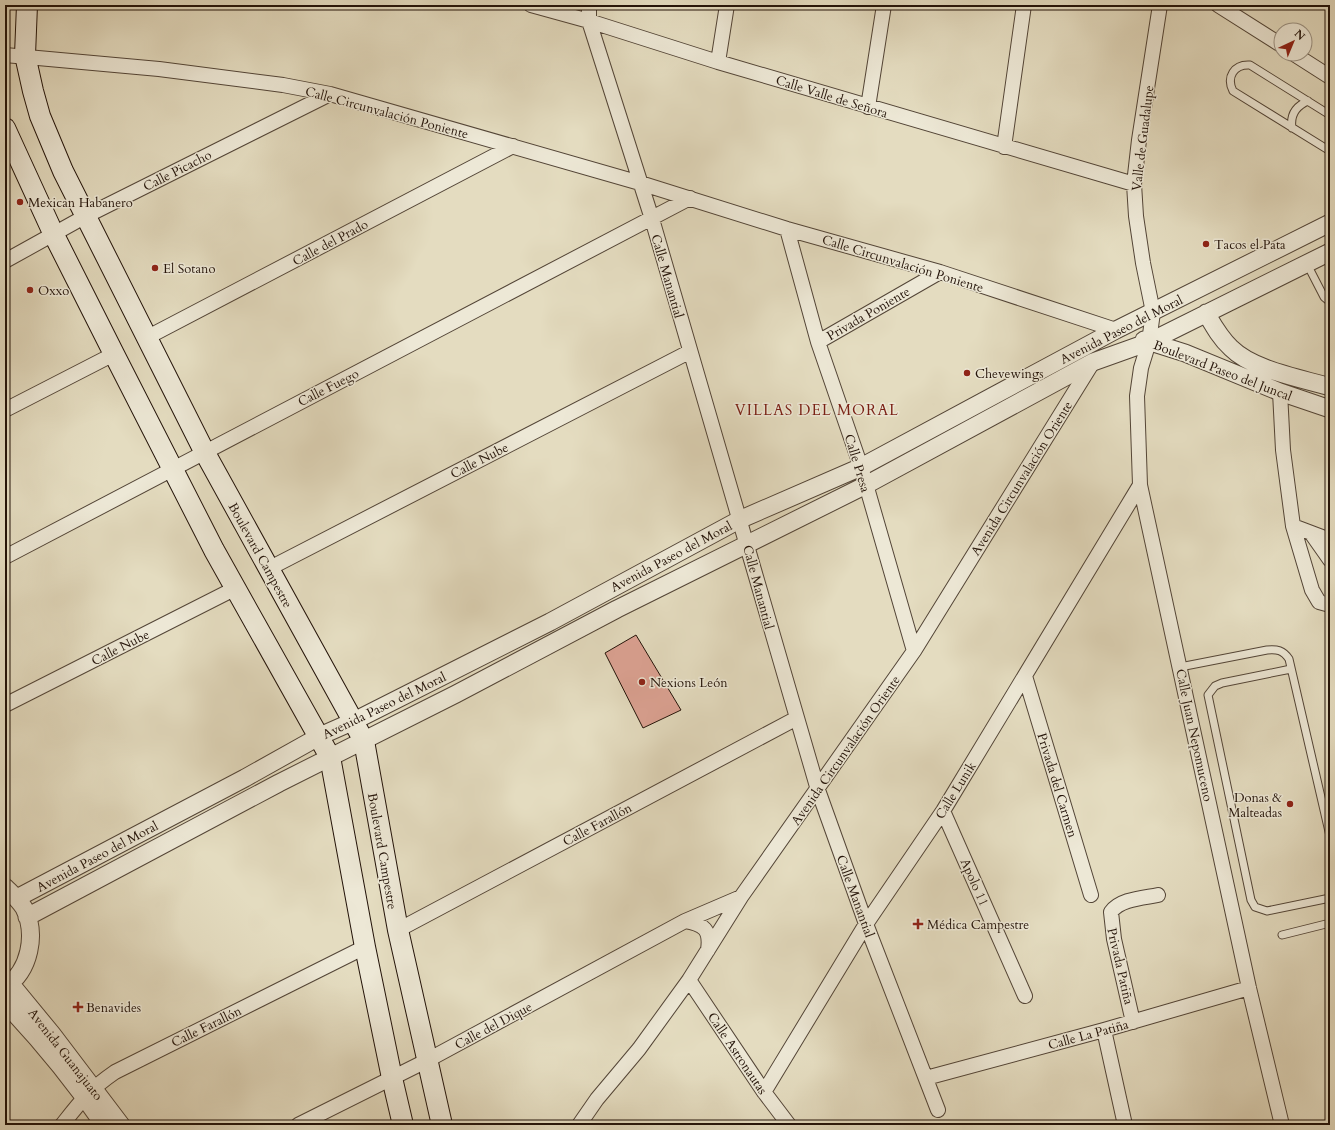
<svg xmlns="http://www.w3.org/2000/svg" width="1335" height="1130" viewBox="0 0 1335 1130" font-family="Cardo,serif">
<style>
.building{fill:#dca293;stroke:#231309}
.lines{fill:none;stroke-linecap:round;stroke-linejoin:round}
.service-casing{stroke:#534537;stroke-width:9}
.minor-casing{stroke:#534537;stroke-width:16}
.tertiary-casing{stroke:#534537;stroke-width:19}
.secondary-casing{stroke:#231309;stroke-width:22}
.service{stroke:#ede8d6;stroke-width:7}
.minor{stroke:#ede8d6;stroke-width:14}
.tertiary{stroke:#ede8d6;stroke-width:17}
.secondary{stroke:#ede8d6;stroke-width:20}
.poi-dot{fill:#8f2418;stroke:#ede8d6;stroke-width:1.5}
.labels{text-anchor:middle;stroke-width:3;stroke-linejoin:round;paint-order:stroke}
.street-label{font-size:13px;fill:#231309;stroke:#ede8d6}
.poi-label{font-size:13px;fill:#231309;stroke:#ede8d6;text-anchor:start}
.quarter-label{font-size:15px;letter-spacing:1px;fill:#7a1f14;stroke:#ede8d6}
</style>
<rect width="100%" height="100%" fill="#e4dcc0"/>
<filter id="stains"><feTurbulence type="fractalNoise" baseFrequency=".005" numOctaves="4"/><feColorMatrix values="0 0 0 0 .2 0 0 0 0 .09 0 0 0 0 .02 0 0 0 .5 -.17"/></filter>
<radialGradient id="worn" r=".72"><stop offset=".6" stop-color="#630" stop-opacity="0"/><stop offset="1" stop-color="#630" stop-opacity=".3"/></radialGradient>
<path class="building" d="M636,635L681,710L643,728L605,653Z"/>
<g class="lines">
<g class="service-casing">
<path id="service" d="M1330,115L1250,65C1234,64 1226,77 1233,91L1330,151
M1292,128C1290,115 1296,106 1308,101
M1307,264L1324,297L1330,302
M1180,667L1267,650C1277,649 1283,650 1289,659L1330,836
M1291,669L1222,683L1215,686L1208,695L1251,900L1255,907L1267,911L1330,898
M1282,935L1330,923"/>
</g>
<g class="minor-casing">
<path id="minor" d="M531,5L589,21L718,62L1134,184
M589,5V21L652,219L818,790L866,924L938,1110
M1160,5L1139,140L1134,184L1136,216L1143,263L1153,312L1149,342L1141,368L1137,396L1140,485L1249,988L1282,1125
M1218,5L1281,45
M1294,54L1330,77
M5,55L159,69L283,85L330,94L640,183L787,229L940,272L1116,330
M718,62L727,5
M868,107L884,5
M1004,147L1024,5
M787,229L818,342L861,467L914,651
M5,261L86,216L330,94
M146,338L513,146
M818,342L940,272
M1280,392L1283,450L1293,526L1312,590L1319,602L1330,605
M5,410L114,354
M1293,526L1330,540
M1311,533L1330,560
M5,557L690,198
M268,569L689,352
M1025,676L1091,895
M5,705L236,588
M943,811L1025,996
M685,921L741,897
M398,930L797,718
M689,980L764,1092L789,1125
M1133,1022L1114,939L1111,912C1120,899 1143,898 1158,895
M1104,1030L1125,1125
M926,1078L1104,1030L1249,988
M764,1092L866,924L943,811L1140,485
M62,1125C81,1101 89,1090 115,1072L365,947
M298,1125L426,1061L685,921C704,924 711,930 708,950
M579,1125L597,1099L639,1049L689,980L741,897L914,651L1093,362"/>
</g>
<g class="tertiary-casing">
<path id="tertiary" d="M1206,313C1213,325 1220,338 1231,348C1253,370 1300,378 1330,387
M1144,340L1185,353L1280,392L1330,409
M5,887C12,894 19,900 24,908C37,934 30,971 5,987
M17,898L245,778L320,736L354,721L550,622L739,520L861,467L1116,330L1330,223
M27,917L279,783L456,694L617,609L866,485L1093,362L1149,342L1330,252
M10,983L52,1034L121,1125
M5,1003C41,1041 74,1081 104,1125"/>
</g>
<g class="secondary-casing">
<path id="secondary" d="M27,5L25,55L33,91L40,116L63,171L204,451L364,741L398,930L442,1125
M5,128L54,235L114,354L214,550L330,757L365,947L392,1078L403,1125"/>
</g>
<use href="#service" class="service"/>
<use href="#minor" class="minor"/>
<use href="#tertiary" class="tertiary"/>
<use href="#secondary" class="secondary"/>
</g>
<g class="poi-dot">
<circle cx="20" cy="202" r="4"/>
<circle cx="1206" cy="244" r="4"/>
<circle cx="155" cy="268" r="4"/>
<circle cx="30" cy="290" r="4"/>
<circle cx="967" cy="373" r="4"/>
<circle cx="642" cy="682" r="4"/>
<circle cx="1290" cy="804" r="4"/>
<path d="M916 918h4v4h4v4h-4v4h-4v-4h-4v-4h4z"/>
<path d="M76 1001h4v4h4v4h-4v4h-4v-4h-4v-4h4z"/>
</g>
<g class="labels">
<g class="street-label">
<text transform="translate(832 96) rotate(17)" y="5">Calle Valle de Señora</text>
<text transform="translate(387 112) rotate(15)" y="5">Calle Circunvalación Poniente</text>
<text transform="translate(1142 138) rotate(-83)" y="5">Valle de Guadalupe</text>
<text transform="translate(177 170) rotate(-27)" y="5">Calle Picacho</text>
<text transform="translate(330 242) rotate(-28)" y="5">Calle del Prado</text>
<text transform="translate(903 263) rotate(17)" y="5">Calle Circunvalación Poniente</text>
<text transform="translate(668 276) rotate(74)" y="5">Calle Manantial</text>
<text transform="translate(868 313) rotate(-30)" y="5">Privada Poniente</text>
<text transform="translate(1121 329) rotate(-27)" y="5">Avenida Paseo del Moral</text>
<text transform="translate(1223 370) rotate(21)" y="5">Boulevard Paseo del Juncal</text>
<text transform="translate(328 387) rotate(-27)" y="5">Calle Fuego</text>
<text transform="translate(479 460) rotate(-27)" y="5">Calle Nube</text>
<text transform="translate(858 463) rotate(73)" y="5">Calle Presa</text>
<text transform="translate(1021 478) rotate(-58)" y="5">Avenida Circunvalación Oriente</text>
<text transform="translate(261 555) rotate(61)" y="5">Boulevard Campestre</text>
<text transform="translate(671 556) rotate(-28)" y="5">Avenida Paseo del Moral</text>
<text transform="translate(759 587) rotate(75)" y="5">Calle Manantial</text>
<text transform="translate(120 647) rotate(-27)" y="5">Calle Nube</text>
<text transform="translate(384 705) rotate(-26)" y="5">Avenida Paseo del Moral</text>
<text transform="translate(1195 735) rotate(78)" y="5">Calle Juan Nepomuceno</text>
<text transform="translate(845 750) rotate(-55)" y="5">Avenida Circunvalación Oriente</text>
<text transform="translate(1058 785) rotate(73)" y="5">Privada del Carmen</text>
<text transform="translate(955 790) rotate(-58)" y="5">Calle Lunik</text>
<text transform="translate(597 824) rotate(-28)" y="5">Calle Farallón</text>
<text transform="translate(383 851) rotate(80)" y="5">Boulevard Campestre</text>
<text transform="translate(97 856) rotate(-28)" y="5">Avenida Paseo del Moral</text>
<text transform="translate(975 882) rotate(66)" y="5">Apolo 11</text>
<text transform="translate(856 896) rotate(70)" y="5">Calle Manantial</text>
<text transform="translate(1121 966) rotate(77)" y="5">Privada Patiña</text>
<text transform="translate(493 1025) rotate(-28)" y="5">Calle del Dique</text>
<text transform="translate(206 1026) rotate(-26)" y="5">Calle Farallón</text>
<text transform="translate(1088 1034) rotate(-15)" y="5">Calle La Patiña</text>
<text transform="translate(738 1053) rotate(56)" y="5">Calle Astronautas</text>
<text transform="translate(66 1054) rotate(52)" y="5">Avenida Guanajuato</text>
</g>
<g class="poi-label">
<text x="28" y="207">Mexican Habanero</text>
<text x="1214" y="249">Tacos el Pata</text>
<text x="163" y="273">El Sotano</text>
<text x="38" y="295">Oxxo</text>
<text x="975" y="378">Chevewings</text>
<text x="650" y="687">Nexions León</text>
<text x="1282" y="802" text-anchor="end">Donas &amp;<tspan x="1282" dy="15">Malteadas</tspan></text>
<text x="927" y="929">Médica Campestre</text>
<text x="86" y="1012">Benavides</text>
</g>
<g class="quarter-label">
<text x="817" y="415">VILLAS DEL MORAL</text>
</g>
</g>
<rect width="1335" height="1130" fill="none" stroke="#e4dcc0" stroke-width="20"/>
<rect x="6" y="6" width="1323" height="1118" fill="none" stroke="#231309" stroke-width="2"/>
<rect x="10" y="10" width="1315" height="1110" fill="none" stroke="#231309"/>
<g transform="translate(1293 42) rotate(44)"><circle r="19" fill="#ede8d6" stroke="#9c9384"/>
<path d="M0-3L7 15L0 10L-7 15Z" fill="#8f2418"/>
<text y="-6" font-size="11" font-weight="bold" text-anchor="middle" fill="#231309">N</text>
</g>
<rect width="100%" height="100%" filter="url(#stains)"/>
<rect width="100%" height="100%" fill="url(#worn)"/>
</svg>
